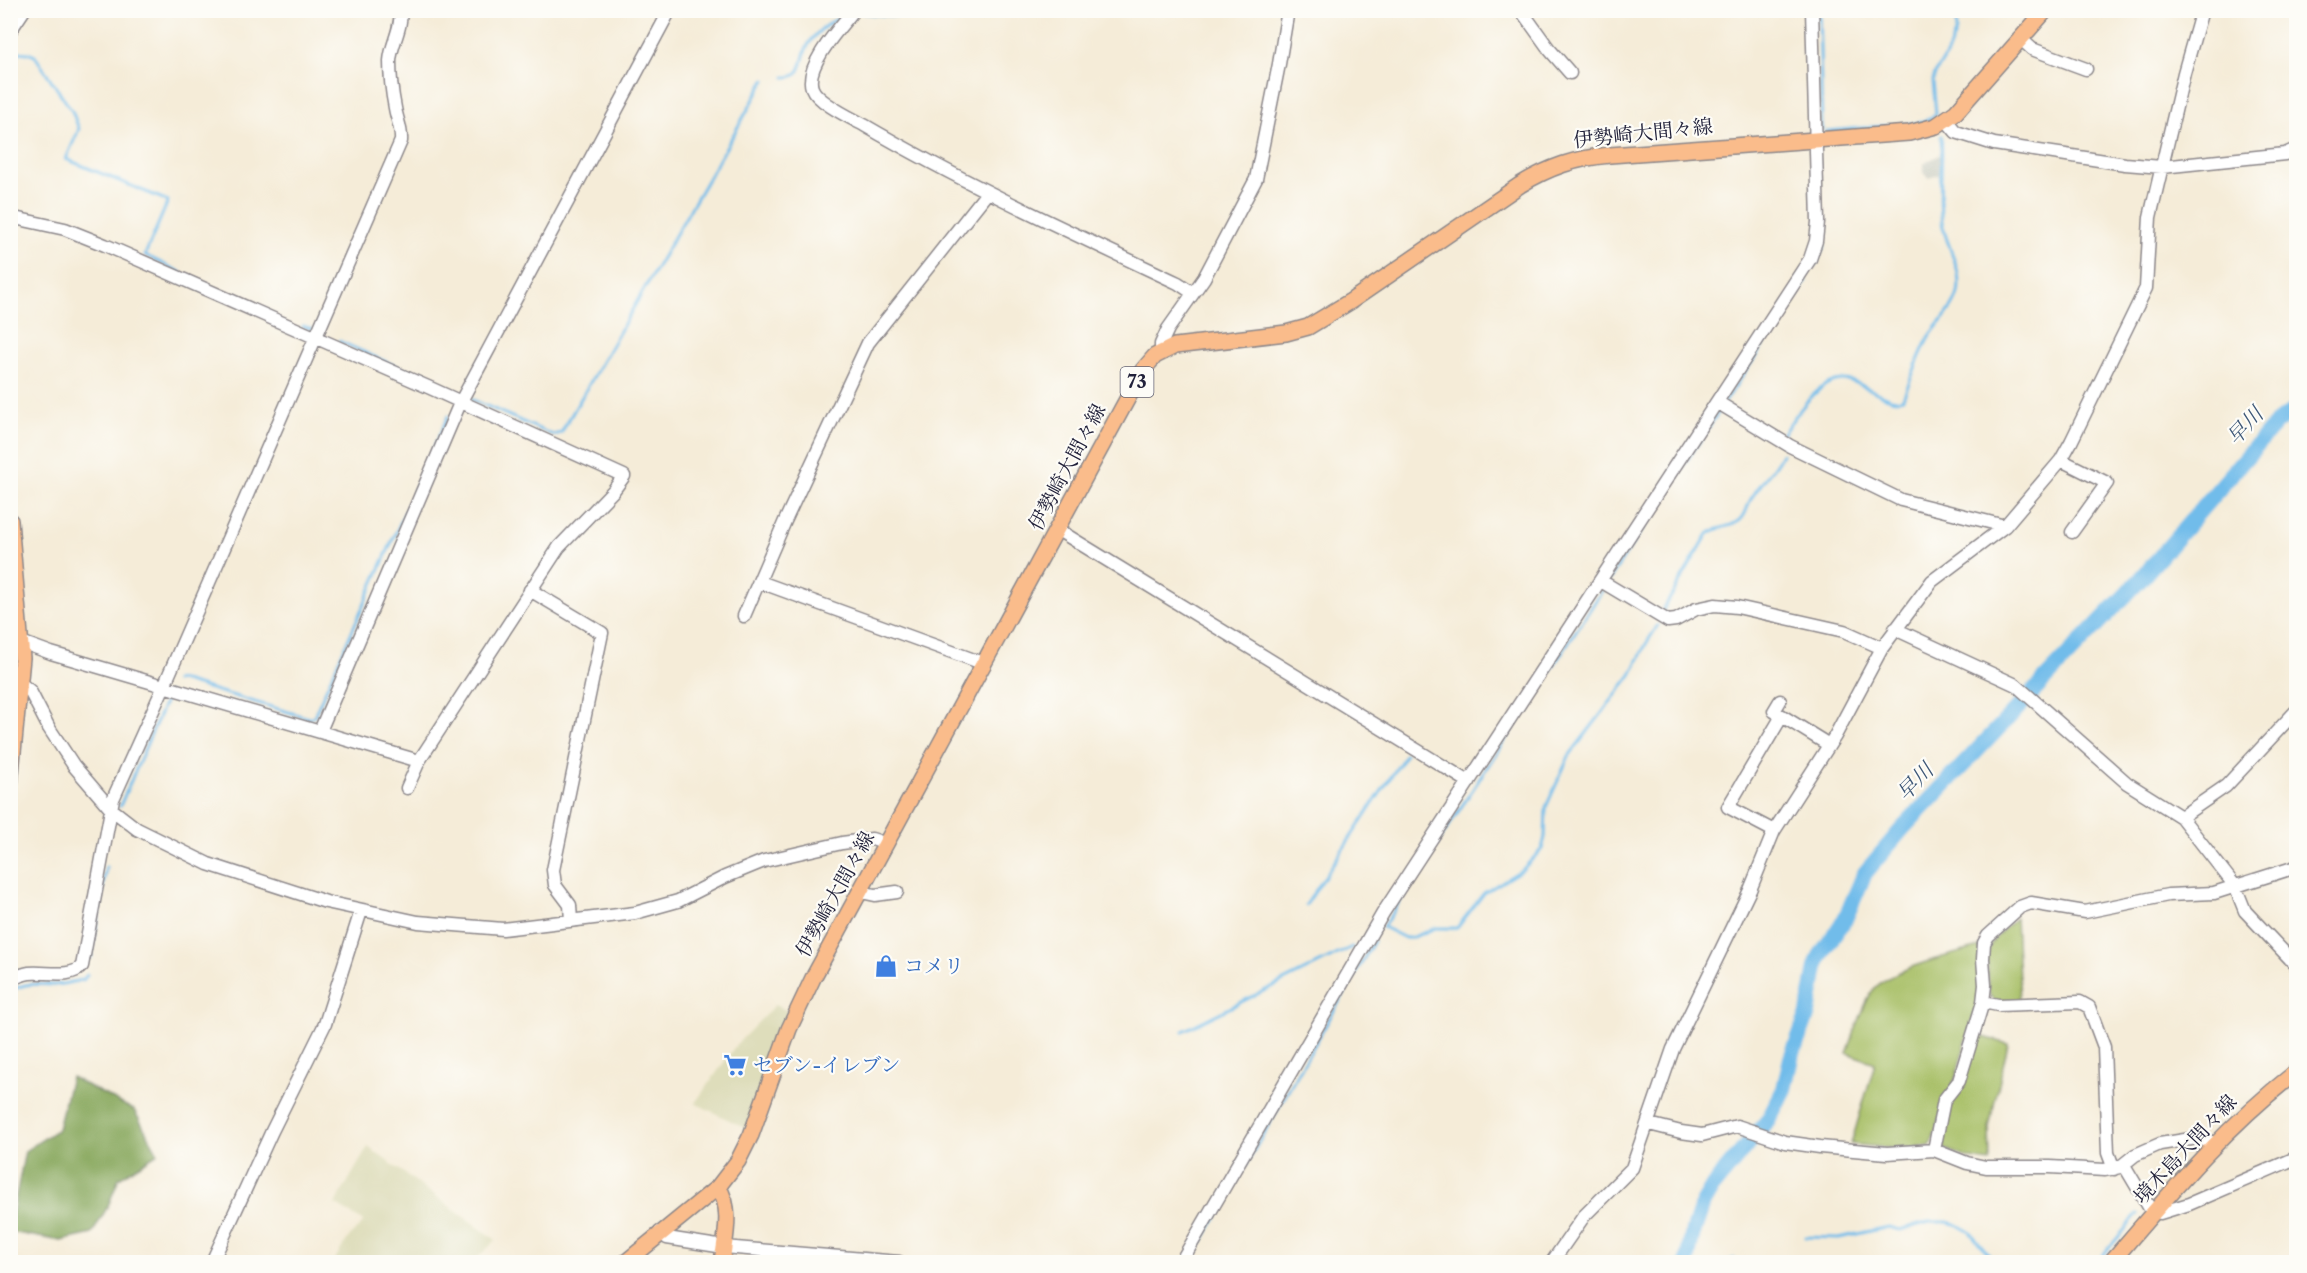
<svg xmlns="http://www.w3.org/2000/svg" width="2307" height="1273" viewBox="0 0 2307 1273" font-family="'Libre Caslon Text','Noto Serif JP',serif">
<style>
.built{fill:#deddbb}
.industrial{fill:#c3c6b9}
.green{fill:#a6be63;stroke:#64704f;stroke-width:1.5}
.forest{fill:#84a559;stroke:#53644a;stroke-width:1.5}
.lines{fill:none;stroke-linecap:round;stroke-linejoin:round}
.stream{stroke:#71bcea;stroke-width:3}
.river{stroke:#71bcea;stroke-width:16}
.minor-casing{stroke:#8c878a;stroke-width:15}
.major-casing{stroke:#8c878a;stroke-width:18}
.minor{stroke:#fff;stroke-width:12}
.major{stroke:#fabc8b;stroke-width:15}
.labels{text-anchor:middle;stroke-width:4.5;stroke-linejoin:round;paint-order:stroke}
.shield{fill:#fdfcf7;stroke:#646373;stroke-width:1.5}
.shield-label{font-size:18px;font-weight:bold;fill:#22223b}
.street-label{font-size:20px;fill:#22223b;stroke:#fdfcf7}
.shop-label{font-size:20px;fill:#366cbe;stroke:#fdfcf7;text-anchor:start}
.water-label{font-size:21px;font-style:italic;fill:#3e5878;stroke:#fdfcf7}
</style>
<rect width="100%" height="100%" fill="#fdfcf7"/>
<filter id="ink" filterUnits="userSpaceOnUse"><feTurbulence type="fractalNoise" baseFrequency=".0167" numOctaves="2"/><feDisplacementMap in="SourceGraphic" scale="12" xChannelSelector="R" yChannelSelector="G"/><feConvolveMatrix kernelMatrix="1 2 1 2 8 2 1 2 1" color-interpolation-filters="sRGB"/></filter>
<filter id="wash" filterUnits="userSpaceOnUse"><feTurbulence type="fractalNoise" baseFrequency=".008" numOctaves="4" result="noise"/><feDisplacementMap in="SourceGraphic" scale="24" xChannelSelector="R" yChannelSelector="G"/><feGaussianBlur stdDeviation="1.35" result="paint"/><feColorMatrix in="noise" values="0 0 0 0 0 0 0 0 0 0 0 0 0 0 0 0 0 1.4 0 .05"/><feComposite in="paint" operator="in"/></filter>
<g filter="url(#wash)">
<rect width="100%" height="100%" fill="#f5ecd8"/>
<path class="built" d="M775,1005L790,1012L747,1129L695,1103L737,1044Z
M368,1147L496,1240L473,1262H333L349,1237L364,1222L335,1204Z"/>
<path class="industrial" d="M1941,154L1939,175L1929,178L1924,173V163Z"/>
<path class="green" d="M2016,918L2020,1001C2008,1001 1993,1006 1989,993C1987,948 1981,949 2016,918Z
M1980,947L1982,987L1956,1076L1930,1146L1890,1148L1851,1144L1875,1063L1847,1053C1853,1038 1865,999 1874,989C1894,967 1951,955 1980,947Z
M1977,1035L2008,1044L1989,1127L1990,1162L1970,1159L1940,1147L1947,1103Z"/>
<path class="forest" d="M71,1077L134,1110L158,1153L119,1178L108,1206L92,1234L61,1241L11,1232V1221L25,1151L58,1129Z"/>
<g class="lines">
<path class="stream" d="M1819,10L1822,129
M863,13L895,16L908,10
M10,51L28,53L35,56L72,111L79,129L66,159L168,201L145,255L180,272
M785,77C788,77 792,77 795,75C802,71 803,56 806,49C812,36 827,22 841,18
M1827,131L1918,123L1931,118L1936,114L1933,81L1935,74L1947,54L1956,31L1955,10
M1814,266L1824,247L1823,227
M303,326L312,329
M339,341L452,391
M471,399L553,435L561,433L765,80
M1725,402L1806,281
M1783,433C1796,416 1817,381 1841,380C1854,379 1870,390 1881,395C1889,398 1895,402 1903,398C1911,379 1918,358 1928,339C1937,324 1954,310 1958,293C1963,268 1946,246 1942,222C1937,194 1944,165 1941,136
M1609,580L1718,413
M1602,591L1383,927L1405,938H1411L1435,928H1457L1484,893L1523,869L1542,849L1545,837L1546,807L1569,756L1631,675L1646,644L1658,625
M1663,610L1708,534C1716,527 1729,528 1739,521C1748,514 1746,506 1752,497C1762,482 1773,470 1782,454
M175,681L180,680L309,718L314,716L448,416
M120,806L169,693
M1306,905L1406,754
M91,957L106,867
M10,991C26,982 37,984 54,985C63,985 74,981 83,980L87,975
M1183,1031L1352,947
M1806,1237L1839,1238L1889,1227L1900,1230L1929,1222H1947L1956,1224L1970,1232L1995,1262
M1190,1262L1374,941
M1727,1262L1734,1259
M2097,1262L2138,1214"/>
<path class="river" d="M1687,1262L1692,1236L1703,1203L1713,1186L1769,1119L1784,1089L1791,1058L1808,1013L1816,967L1820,956L1845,919L1865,873L1903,828L2140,580L2275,424L2296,408"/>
</g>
</g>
<g filter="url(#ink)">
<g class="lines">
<g class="minor-casing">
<path id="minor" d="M854,10C841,26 804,66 812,88C817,102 851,118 864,125C965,184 1072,233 1178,283L1193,293
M1521,10L1549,49L1570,73
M10,31L24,10
M2021,39L2032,49L2086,69
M1946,120L1956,132L1994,144L2125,164L2162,167L2285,154L2296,149
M10,217L65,229L105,245L428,387L624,476L613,491L559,547L419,761L407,788
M1161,352V344L1168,329L1204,278L1256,179L1279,64L1288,10
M1717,402L1790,446L1901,500L2005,526
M2061,460L2107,483L2072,532
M1058,530L1469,782
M1601,581L1668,621L1676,620L1696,609L1715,605L1737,607L1844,631L1882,648
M760,582L985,664
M530,590L602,633L553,870L555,885L570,905L571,921
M744,616L785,521L868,343L987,193
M1895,629L2016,685L2127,783L2181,817L2235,886L2245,911L2296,965
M21,642L51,653L419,761
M20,683L30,691L49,728L74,766L110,808L137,829L208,864L326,902L418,922L503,929L635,913L678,901L725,877L764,861L842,843L872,839L887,844
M1780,701L1774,711L1829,745
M320,731L460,403L670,10
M2181,817L2226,786L2296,711
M1774,831L1728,807L1782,716
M861,892L875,895L897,892
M10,980C16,977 22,974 29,973C45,971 70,979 82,966L113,799L164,686L401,141C402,129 397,120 395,108C392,93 390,77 390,61C391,44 403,27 400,10
M1983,1002L1998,1005L2080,1002L2089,1007L2104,1047L2108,1153L2114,1169
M1649,1124L1681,1132L1702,1135L1737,1126L1785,1142L1820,1147L1887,1153L1934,1150L1967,1163L1986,1167H2050L2105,1170L2120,1167L2135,1155L2160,1144L2197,1138L2215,1143
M1934,1150L1944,1100L1959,1081L1983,1002L1985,985L1983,959L1984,943L1988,936L2020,907L2031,903L2085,912L2168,895L2214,893L2296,867
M2124,1165L2149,1207L2160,1213L2189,1204L2296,1158
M660,1232L667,1238L724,1247L899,1262
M212,1262L272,1131L325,1024L361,911
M1181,1262L1383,913L1810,259L1816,241L1818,222L1812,10
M1552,1262L1584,1216L1632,1168L1673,1049L1750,890L1774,831L1835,736L1882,648L1932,581L2005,526L2061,460L2071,442L2146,288L2150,217L2184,73L2202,10"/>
</g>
<g class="major-casing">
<path id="major" d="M10,521L22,658L10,784
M718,1187C733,1208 725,1238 722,1262
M626,1262L718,1187L738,1161L751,1135L789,1029L813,978L1143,370L1155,356L1175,346L1286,333L1308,327L1351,301L1520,185C1549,167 1576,158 1610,155L1909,133L1936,126L1956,112L2046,10
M2111,1262C2171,1192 2223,1129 2296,1072"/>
</g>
<use href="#minor" class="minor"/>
<use href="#major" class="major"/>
</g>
</g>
<defs>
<g id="shop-bare" transform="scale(1.8)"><path d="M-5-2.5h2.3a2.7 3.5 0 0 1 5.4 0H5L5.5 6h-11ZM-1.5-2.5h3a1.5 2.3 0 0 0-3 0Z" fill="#3f7fe0" stroke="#fdfcf7" stroke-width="2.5" paint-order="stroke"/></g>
<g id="supermarket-bare" transform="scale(1.8)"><path d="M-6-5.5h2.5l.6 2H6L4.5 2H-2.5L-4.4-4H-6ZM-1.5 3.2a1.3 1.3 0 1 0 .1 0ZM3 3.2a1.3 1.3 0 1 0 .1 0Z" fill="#3f7fe0" stroke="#fdfcf7" stroke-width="2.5" paint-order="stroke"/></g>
</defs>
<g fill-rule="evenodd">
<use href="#shop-bare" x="886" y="966"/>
<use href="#supermarket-bare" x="735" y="1065"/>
</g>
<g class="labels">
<rect class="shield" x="1120.5" y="367" width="33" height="30" rx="4.5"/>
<g class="shield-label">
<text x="1137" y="388">73</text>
</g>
<g class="street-label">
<text transform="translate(1643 133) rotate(-6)" y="7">伊勢崎大間々線</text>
<text transform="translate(1067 467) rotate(-62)" y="7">伊勢崎大間々線</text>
<text transform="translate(835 894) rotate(-61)" y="7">伊勢崎大間々線</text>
<text transform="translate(2185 1149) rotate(-47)" y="7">境木島大間々線</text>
</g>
<g class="shop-label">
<text x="904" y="973">コメリ</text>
<text x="753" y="1072">セブン-イレブン</text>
</g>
<g class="water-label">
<text transform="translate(2245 426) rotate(-47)" y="7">早川</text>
<text transform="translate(1915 782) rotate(-46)" y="7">早川</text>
</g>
</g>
<rect width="2307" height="1273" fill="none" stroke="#fdfcf7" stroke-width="36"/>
</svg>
